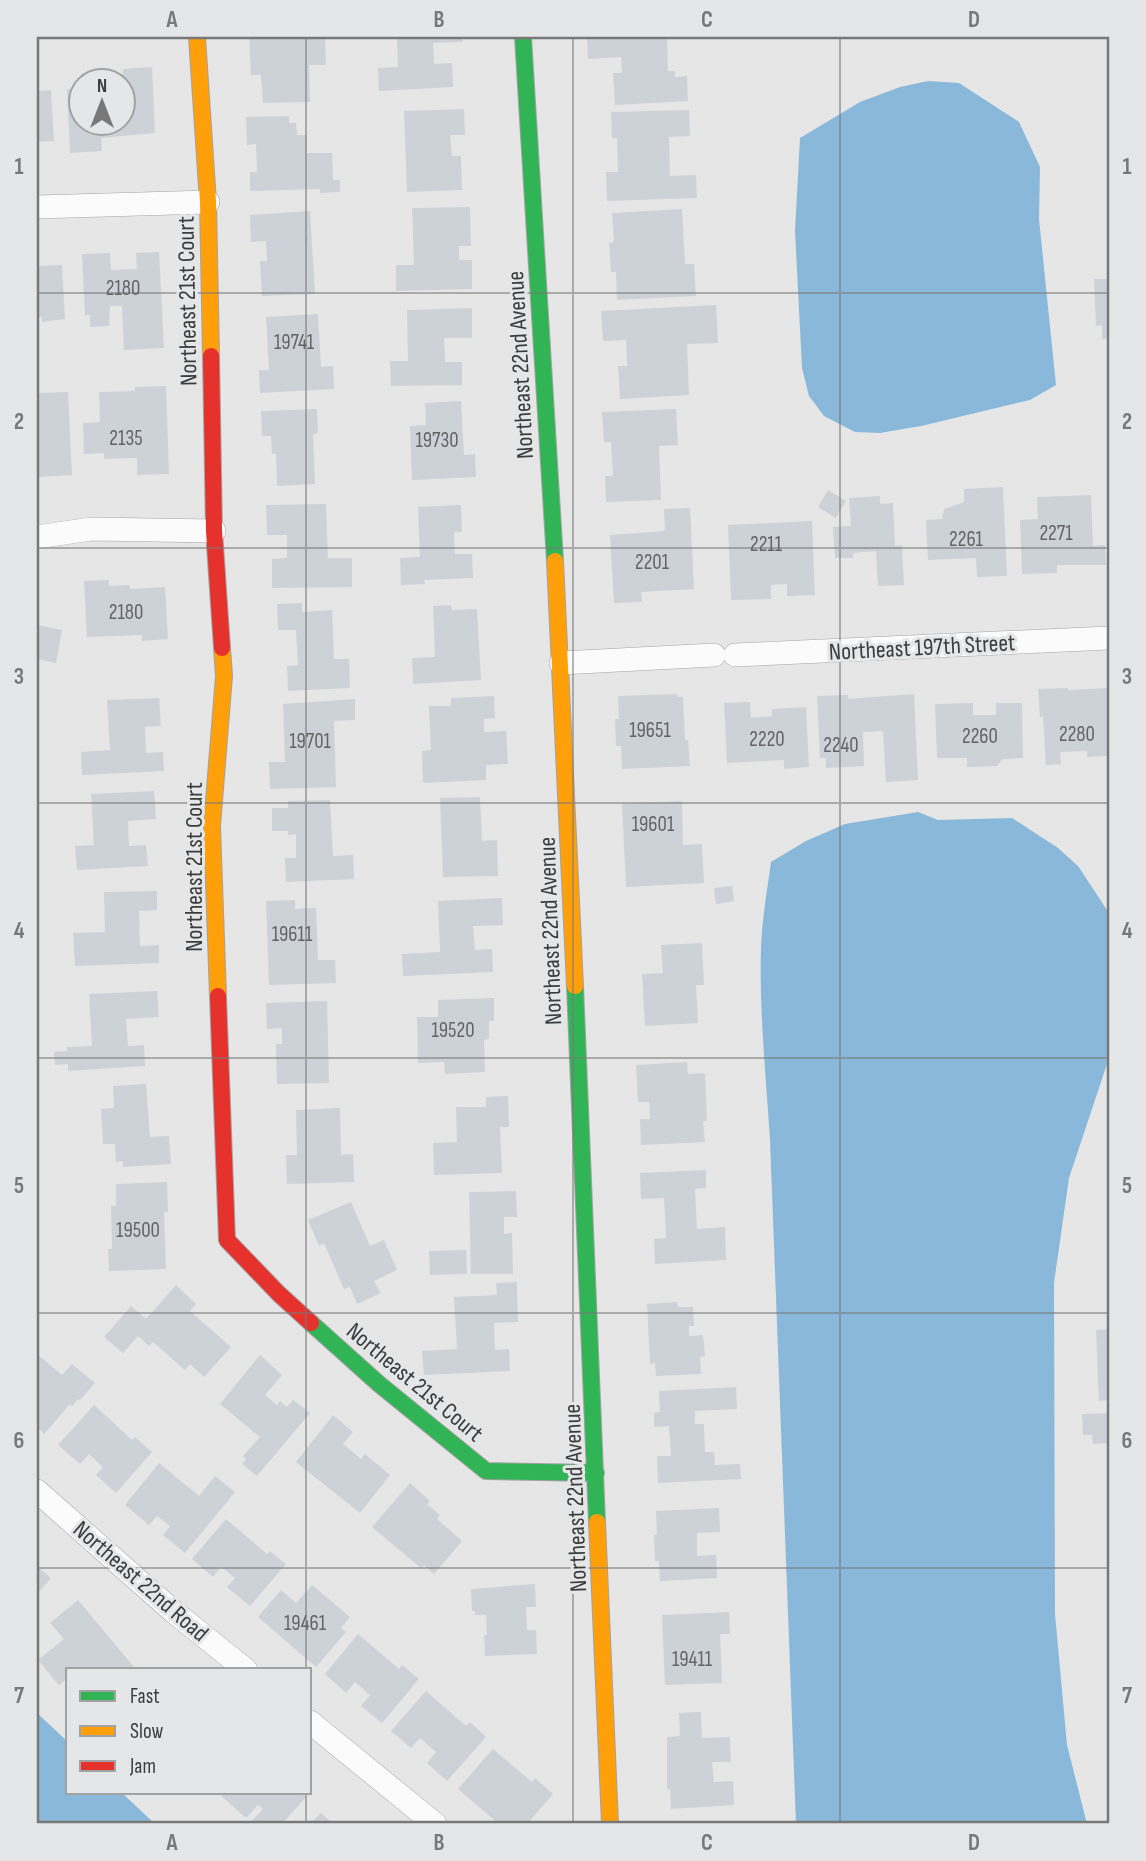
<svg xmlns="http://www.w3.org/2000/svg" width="1146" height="1861" viewBox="0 0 1146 1861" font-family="'Sofia Sans Condensed',sans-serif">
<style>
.water{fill:#89b8da}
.building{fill:#cdd2d9}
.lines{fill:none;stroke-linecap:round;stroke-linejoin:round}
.street-casing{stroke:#a3a3a3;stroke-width:24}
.fast-casing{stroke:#a3a3a3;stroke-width:18}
.slow-casing{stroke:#a3a3a3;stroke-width:18}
.jam-casing{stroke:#a3a3a3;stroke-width:18}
.street{stroke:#fbfbfb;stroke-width:23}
.fast{stroke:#30b455;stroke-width:16}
.slow{stroke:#ff9f0a;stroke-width:16}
.jam{stroke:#e5322d;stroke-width:16}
.grid{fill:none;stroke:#787878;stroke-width:2;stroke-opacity:0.55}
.labels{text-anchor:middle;stroke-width:6;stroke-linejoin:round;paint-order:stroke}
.number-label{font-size:21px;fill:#626466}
.street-label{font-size:24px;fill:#3c3c3c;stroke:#e5e6e7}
.neatline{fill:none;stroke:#787878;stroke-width:2.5}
.grid-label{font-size:23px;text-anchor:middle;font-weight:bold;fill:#787878}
</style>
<rect width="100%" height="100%" fill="#e6e6e6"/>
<path class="water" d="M928,81L959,83L1019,122L1040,167L1039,219L1056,385L1030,400L921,426L880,433L855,432L824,416L809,396L802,368L795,231L800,138L860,102L900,87Z
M918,812L938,820L1012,818L1058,848L1078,866L1109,913V1058L1069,1178L1054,1283L1055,1614L1067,1745L1087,1824H796L770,1140C766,1076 759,1011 761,948C762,919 767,891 771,862L806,841L845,824Z
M37,1713L68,1742V1793H122L155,1824H37Z"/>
<path class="building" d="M249,37H325L326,65H309L310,102L263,103L261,75H251Z
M397,37H462L463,42L433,43L434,64L452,63L453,87L379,91L378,68L398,67Z
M587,37H667L668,71H675V77L687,76L688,101L615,105L613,73H622L621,57L588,59Z
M152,67L155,133L101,138L102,151L70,153L67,89L80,88V122H122L123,69Z
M51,90L54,141L37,142V91Z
M464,109L465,135H450L452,156H461L462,190L407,192L404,111Z
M689,110L690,136L669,137L670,176L696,175L697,198L607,201L606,172H618L617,138H612L611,112Z
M289,116V123H296L297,135H307V153H332L333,180H340V192L320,193V189L250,191V172H257L256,144L247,145L246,117Z
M470,207L471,246H459V260H472V289L396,291V265H414L412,208Z
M682,209L685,264H694L696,296L617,300L616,272H611L609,243L614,242L612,213Z
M310,211L315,294L262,296L260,261H267L266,241L251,242L250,215Z
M159,252L164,348L124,350L122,306H110L109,326L90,327V315H85L82,254L110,253L111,270L137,269L136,253Z
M62,265L65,319L42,322V317H37V266Z
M1094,279H1109V339H1102V325L1096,326Z
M716,305L718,343L687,344L689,395L620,399L618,366H627L626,340L603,341L601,311Z
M472,308V338H444L445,362H462V385L391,386L390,361H408L407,310Z
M318,314L321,367L333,366L334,389L260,393L259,370H269L266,317Z
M166,386L169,474L137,475V458L104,459V453L84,454L83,423L100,422L99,392L135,391V387Z
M68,392L72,475L37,477V393Z
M461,401L464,455L475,454L476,477L412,480L410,426L426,425L425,403Z
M317,409L318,433L313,434L315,484L277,486L276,454H272L271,436H262L261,411Z
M676,409L678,445L659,446L661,500L606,502L605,476H613L611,442H604L602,412Z
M1003,487L1007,576L977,577L976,558L928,560L926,520L942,519L944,509L964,502V489Z
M828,490L846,501L836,518L818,507Z
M1091,495L1093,546L1105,545L1106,565H1057V573L1022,574L1020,520L1038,519L1037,497Z
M880,496V504L893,503L895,546L902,545L904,585L878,586L876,551L853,553V558H835L833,527L851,526L849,498Z
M326,504L328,558H352V587L272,588V559L287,558V535H267L266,505Z
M461,505L462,532H454L455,554H472L473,578L424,580L425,584L401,585L400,558L420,557L418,507Z
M690,508L694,589L641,592L642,602L614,603L610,535L665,531L664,509Z
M812,521L815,595L787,596V584L771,585V599L731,600L728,525Z
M109,580V586L130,585V589L165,587L168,639L142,641V635L87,637L84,581Z
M302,603V612L332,610L334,659H349L350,688L288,691L287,666L298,665L296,630H278L277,604Z
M451,605L452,610L477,609L481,680L413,684L412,658L435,657L433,606Z
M37,625L62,630L56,663L37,659Z
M1068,688V690L1109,688V756L1087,757V751L1060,752L1061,764L1046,765L1043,717H1040L1038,689Z
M677,694V697H683L685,740H688L690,766L622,769L621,746H616L615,719H619L618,696Z
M914,694L918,780L886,782L883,731L863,732L864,766L826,768V758H820L817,696L848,695V699Z
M494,696L495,718L484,719V732L506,731L508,764L486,765V780L423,783L422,751L431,750L429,706H451V698Z
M159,698L161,726L145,727L146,753L163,752L164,771L82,775L81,752L110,750L107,700Z
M355,699V720L334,721L336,787L270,789L269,762H285L283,704Z
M750,702L751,718L772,716V709L806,707L809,767L784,769V760L727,763L724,703Z
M973,703V715H996V703H1022L1023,758L1003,759L997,766L967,767V758H937L935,704Z
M154,791L156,819L128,821L129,846L146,845L148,866L77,870L75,846L94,845L91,794Z
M480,797L482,841L497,840L498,876L443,877L440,798Z
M330,800L333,856L353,855L354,879L286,882L285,858H296V834L288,835V831H272V808H288V801Z
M682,801L683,845L702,844L704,883L626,887L622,804Z
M732,886L734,901L716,904L714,888Z
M157,891V910L139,911L140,946L159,945V963L75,966L73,933L105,932L104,892Z
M502,898L503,925L473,926L475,950L492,949L493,972L403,976L402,954L440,952L438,901Z
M295,900V909L316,908L318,960H335L336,983L269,985L266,901Z
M702,943L704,985H696L698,1023L645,1026L642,974L663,973L661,945Z
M157,991L159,1017L126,1019L128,1046L144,1045L145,1066L68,1071V1064L55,1065L54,1052L67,1051V1047L92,1046L89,994Z
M494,998V1021H489V1039L484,1040L485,1072L445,1074L444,1062L418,1063L417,1017H438V1000Z
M327,1001L329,1083L277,1084L276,1044H282V1028L267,1029L266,1003Z
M687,1062L688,1074L705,1073L707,1121H703L705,1142L641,1145L640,1119H650L649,1102H638L636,1065Z
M146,1084L150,1137L169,1136L171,1164L123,1167V1161L116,1162L115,1144H103L101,1109L114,1108L113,1086Z
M508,1096L509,1127H500L502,1173L434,1175L433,1143L457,1142L456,1107H486V1097Z
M340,1108L341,1155L353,1154L354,1182L287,1184L286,1155H297L296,1110Z
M706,1170V1188L695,1189L697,1229L725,1227L726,1260L655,1264L654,1239L666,1238L664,1198L641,1199L640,1173Z
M167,1182L168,1212H164L166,1269L109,1271L108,1249H112L111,1206H116V1184Z
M516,1191L517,1217H504V1234L512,1233L513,1274H471L469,1192Z
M351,1202L370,1246L384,1240L397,1270L374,1281L381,1293L357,1304L350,1287L344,1289L324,1243L319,1246L308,1220Z
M466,1250L467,1274L430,1275L429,1251Z
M517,1282L518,1322L494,1323L495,1350L509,1349L510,1371L424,1375L422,1351L457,1349L454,1297L497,1295L496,1283Z
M176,1285L196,1304L190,1311L231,1347L204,1377L190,1364L185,1370L153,1342L149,1346L138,1336L123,1353L104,1337L131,1306L146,1319Z
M677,1302L678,1307H693L694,1326H689V1336L703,1335L705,1356L700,1357L701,1374L656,1376L655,1363L650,1364L647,1304Z
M1109,1329V1400L1099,1401L1096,1330Z
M37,1354L62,1375L72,1364L95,1383L80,1400L78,1399L72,1406L70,1404L44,1434L37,1427Z
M260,1355L282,1375L265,1395L277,1405L280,1401L287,1407L293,1400L310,1413L257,1476L242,1464L246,1459L243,1456L260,1437L220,1404Z
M736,1387L737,1409L695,1411V1424H704L705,1452H714L715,1465L740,1464L741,1479L658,1483L657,1456H671L669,1426L654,1427V1413L660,1412L659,1391Z
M94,1405L132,1440L135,1437L152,1452L116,1493L96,1475L103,1467L89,1454L80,1464L58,1445Z
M1109,1413V1443L1093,1444L1092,1435H1083L1082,1414Z
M333,1415L353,1432L343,1444L361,1459L365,1454L390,1475L360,1513L296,1462Z
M159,1463L199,1496L215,1476L235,1492L185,1553L163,1535L170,1526L157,1516L149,1525L125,1505Z
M410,1483L430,1501L427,1504L440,1515L437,1519L462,1541L434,1574L424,1565L421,1568L372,1527Z
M719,1508L720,1532L697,1533V1556L716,1555L717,1578L660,1581L659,1561H655L654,1535H657L656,1511Z
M226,1519L267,1554L270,1551L286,1564L250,1606L227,1587L235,1578L221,1567L213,1577L192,1559Z
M37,1566L51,1578L37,1594Z
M535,1584L536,1607H526L527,1630H536L537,1654L485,1656L484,1635H487L486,1615H475V1611H472L471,1589Z
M312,1585L350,1617L341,1628L346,1632L316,1667L258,1617L281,1590L296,1603Z
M78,1600L134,1667L129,1670H68V1678L59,1685L38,1660L64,1639L50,1623Z
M729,1612L730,1634H720L722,1683L665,1685L662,1615Z
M358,1634L399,1669L402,1665L419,1679L382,1723L361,1706L370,1695L355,1682L346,1693L325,1674Z
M426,1691L466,1726L470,1722L486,1737L447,1781L427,1763L436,1752L420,1738L411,1748L391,1731Z
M701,1712L702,1738L730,1737L731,1762H712L714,1782L733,1781L734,1805L671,1809L670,1789H667V1737L680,1736L679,1713Z
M493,1749L532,1782L535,1778L553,1794L527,1824H499L458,1789Z
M218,1793H301L306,1797L282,1824H249L263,1809L258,1805L246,1818Z
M321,1813L333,1824H310Z"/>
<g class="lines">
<g class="street-casing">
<path id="street" d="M37,207L208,202
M37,537L91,529L214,531
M735,655L1109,638
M561,663L714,655
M37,1491L174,1612L246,1670
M310,1722L435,1824"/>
</g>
<g class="fast-casing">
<path id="fast" d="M523,37L555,561
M575,986L597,1522
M311,1323L379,1384L486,1471L596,1473"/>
</g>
<g class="slow-casing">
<path id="slow" d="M197,37L208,202L211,356
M555,561L575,986
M218,996L212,826L224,676L222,648
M597,1522L610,1824"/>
</g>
<g class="jam-casing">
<path id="jam" d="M211,356L214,531L222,648
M218,996L227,1240L279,1294L311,1323"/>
</g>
<use href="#street" class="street"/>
<use href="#fast" class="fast"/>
<use href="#slow" class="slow"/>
<use href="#jam" class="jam"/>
</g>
<path class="grid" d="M306,37V1670M573,37V1824M840,37V1824M37,293H1109M37,548H1109M37,803H1109M37,1058H1109M37,1313H1109M37,1568H1109M306,1793V1824"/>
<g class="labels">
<g class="number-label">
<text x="123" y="295">2180</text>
<text x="294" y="349">19741</text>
<text x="126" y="445">2135</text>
<text x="437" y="447">19730</text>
<text x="1056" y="540">2271</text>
<text x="966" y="546">2261</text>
<text x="766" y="551">2211</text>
<text x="652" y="569">2201</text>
<text x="126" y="619">2180</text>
<text x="650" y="737">19651</text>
<text x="1077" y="741">2280</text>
<text x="980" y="743">2260</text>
<text x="767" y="746">2220</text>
<text x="310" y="748">19701</text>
<text x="841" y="752">2240</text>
<text x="653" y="831">19601</text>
<text x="292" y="941">19611</text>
<text x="453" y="1037">19520</text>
<text x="138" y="1237">19500</text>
<text x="305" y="1630">19461</text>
<text x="692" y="1666">19411</text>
</g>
<g class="street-label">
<text transform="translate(187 301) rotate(-91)" y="8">Northeast 21st Court</text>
<text transform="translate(520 365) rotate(-93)" y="8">Northeast 22nd Avenue</text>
<text transform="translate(922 647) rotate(-3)" y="8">Northeast 197th Street</text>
<text transform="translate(194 867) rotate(-90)" y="8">Northeast 21st Court</text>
<text transform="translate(550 931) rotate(-92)" y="8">Northeast 22nd Avenue</text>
<text transform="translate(415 1382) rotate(40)" y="8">Northeast 21st Court</text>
<text transform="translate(575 1498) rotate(-92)" y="8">Northeast 22nd Avenue</text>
<text transform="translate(141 1581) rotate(41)" y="8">Northeast 22nd Road</text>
</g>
</g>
<rect width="1146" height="1861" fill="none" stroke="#e5e6e7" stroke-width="77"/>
<rect x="66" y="1668" width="245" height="126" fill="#e5e6e7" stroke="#a1a2a3" stroke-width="2"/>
<rect x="80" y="1691" width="35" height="10" fill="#30b455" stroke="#a1a2a3" stroke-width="2"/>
<text x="130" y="1703" font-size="21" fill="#3c3c3c">Fast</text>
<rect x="80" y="1726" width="35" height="10" fill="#ff9f0a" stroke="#a1a2a3" stroke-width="2"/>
<text x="130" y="1738" font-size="21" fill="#3c3c3c">Slow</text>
<rect x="80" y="1761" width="35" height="10" fill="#e5322d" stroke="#a1a2a3" stroke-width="2"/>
<text x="130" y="1773" font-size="21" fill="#3c3c3c">Jam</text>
<g transform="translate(102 102)"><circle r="33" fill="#e5e6e7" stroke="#a1a2a3" stroke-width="2"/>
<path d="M0-5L12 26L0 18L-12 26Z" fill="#787878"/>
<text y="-10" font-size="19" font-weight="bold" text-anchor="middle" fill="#3c3c3c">N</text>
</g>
<rect x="38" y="38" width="1070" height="1784" class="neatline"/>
<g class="grid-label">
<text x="172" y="27">A</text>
<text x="439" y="27">B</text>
<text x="707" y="27">C</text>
<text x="974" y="27">D</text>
<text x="19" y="174">1</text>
<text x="1127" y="174">1</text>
<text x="19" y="429">2</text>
<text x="1127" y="429">2</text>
<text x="19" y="684">3</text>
<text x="1127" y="684">3</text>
<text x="19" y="938">4</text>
<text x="1127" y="938">4</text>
<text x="19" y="1193">5</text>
<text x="1127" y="1193">5</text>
<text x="19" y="1448">6</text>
<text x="1127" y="1448">6</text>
<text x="19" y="1703">7</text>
<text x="1127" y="1703">7</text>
<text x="172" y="1850">A</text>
<text x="439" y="1850">B</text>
<text x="707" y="1850">C</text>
<text x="974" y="1850">D</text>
</g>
</svg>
